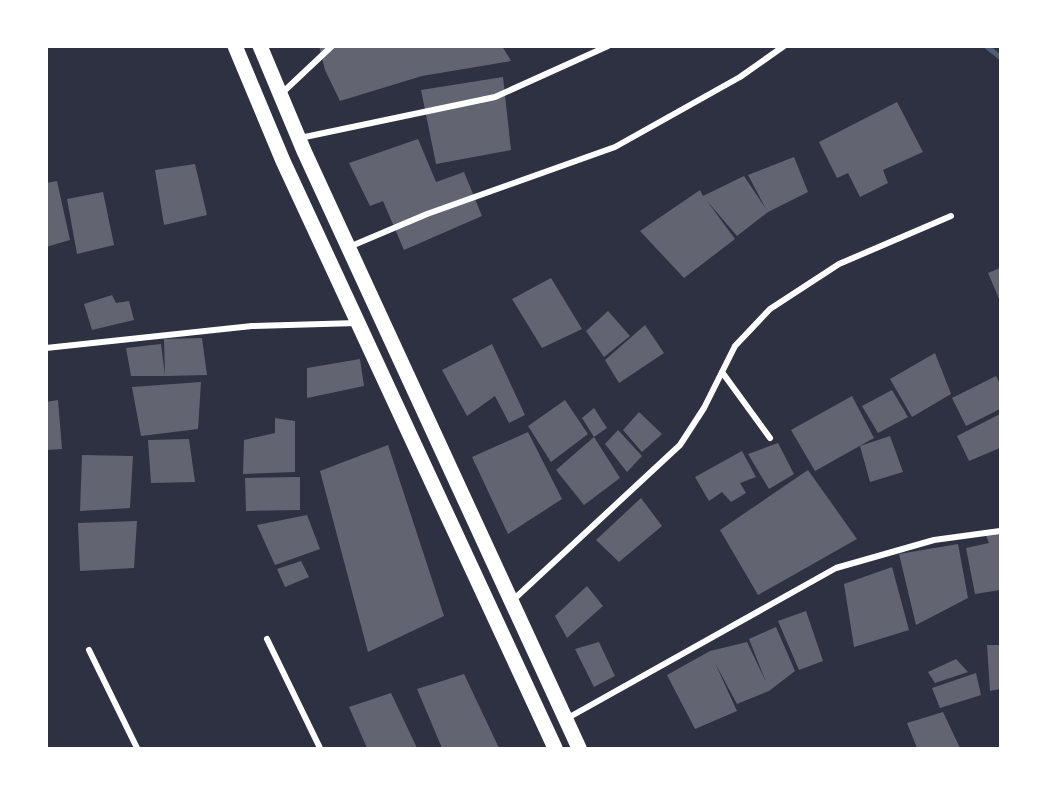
<svg xmlns="http://www.w3.org/2000/svg" width="1047" height="795" viewBox="0 0 1047 795" font-family="'Alegreya Sans',sans-serif">
<style>
.lines{fill:none;stroke-linecap:round;stroke-linejoin:round}
.stream{stroke:#4f5d75;stroke-width:5}
.building{fill:#626471}
.minor{stroke:#fff;stroke-width:6}
.primary{stroke:#fff;stroke-width:15}
</style>
<rect width="100%" height="100%" fill="#2d3142"/>
<g class="lines">
<path class="stream" d="M986,46L1000,57"/>
</g>
<path class="building" d="M319,46H502L511,61L422,76L340,101L325,70Z
M503,77L511,150L436,164L421,90Z
M897,102L923,152L883,170L888,183L860,197L848,173L837,178L819,142Z
M418,139L436,182L464,172L482,216L404,250L383,201L370,206L349,163Z
M794,157L808,192L768,212L737,236L707,201L735,239L684,278L640,231L700,190L703,196L744,176L766,209L748,175Z
M195,164L207,215L164,225L155,170Z
M57,181L70,240L46,247V183Z
M103,192L114,245L77,254L67,199Z
M1000,268V301L988,273Z
M551,278L582,329L542,348L512,299Z
M112,295L116,303L129,301L134,320L92,330L84,304Z
M608,311L630,336L604,357L586,331Z
M645,325L664,353L619,383L605,360Z
M202,338L207,375L165,376L164,339Z
M161,344L165,376H131L126,348Z
M492,344L525,415L509,423L495,396L467,416L442,370Z
M935,353L951,394L912,417L890,379Z
M360,359L364,386L307,398V368Z
M996,376L1000,384V409L966,426L952,398Z
M201,382L198,429L141,436L132,387Z
M892,390L908,417L878,433L862,406Z
M852,396L874,438L815,471L791,430Z
M58,400L62,449L46,450V402Z
M565,400L588,434L551,462L528,426Z
M594,408L607,428L594,437L582,418Z
M639,412L662,434L642,452L623,430Z
M1000,414V448L969,461L957,436Z
M275,418L295,421V472L243,474L244,440L275,433Z
M618,430L642,456L627,472L605,444Z
M528,432L562,499L508,534L472,457Z
M890,436L903,472L870,482L860,446Z
M594,437L620,478L584,505L556,470Z
M189,439L195,482L151,483L148,440Z
M778,443L794,474L769,489L748,454Z
M388,445L444,616L368,652L320,471Z
M742,451L756,477L740,483L746,493L731,502L722,492L709,501L695,477Z
M82,455L133,456L130,508L80,511Z
M808,470L857,539L758,595L720,530Z
M300,477V510L246,511L245,478Z
M641,498L662,526L619,562L596,540Z
M307,515L320,549L275,565L257,525Z
M137,521L134,568L80,571L78,523Z
M985,533L999,534L1000,536V590L975,594L966,548L989,543Z
M958,544L968,598L916,625L899,554Z
M301,561L309,577L285,587L277,569Z
M892,567L909,630L854,647L844,584Z
M587,586L603,606L567,638L555,616Z
M806,611L823,661L799,670L778,621Z
M776,627L795,671L769,691L737,704L715,663L737,711L695,729L667,675L710,651L747,642L766,682L749,639Z
M599,642L615,676L594,687L575,649Z
M987,645H1000V689L990,691Z
M956,659L968,672L935,683L928,672Z
M976,673L981,695L940,708L932,688Z
M464,674L499,748H442L417,689Z
M391,693L417,748H367L349,707Z
M943,712L960,748H917L907,723Z"/>
<g class="lines">
<path class="minor" d="M281,94L332,46
M300,138L495,97L608,46
M349,247L427,214L615,147L740,77L784,46
M46,348L252,326L357,323
M722,372L770,438
M512,601L680,445L704,408L735,346L770,309L839,264L951,216
M267,639L320,748
M89,650L137,748
M566,719L836,568L934,540L1000,531"/>
<path class="primary" d="M235,46L283,161L555,748
M260,46L304,151L579,748"/>
</g>
<rect width="1047" height="795" fill="none" stroke="#ffffff" stroke-width="96"/>
</svg>
